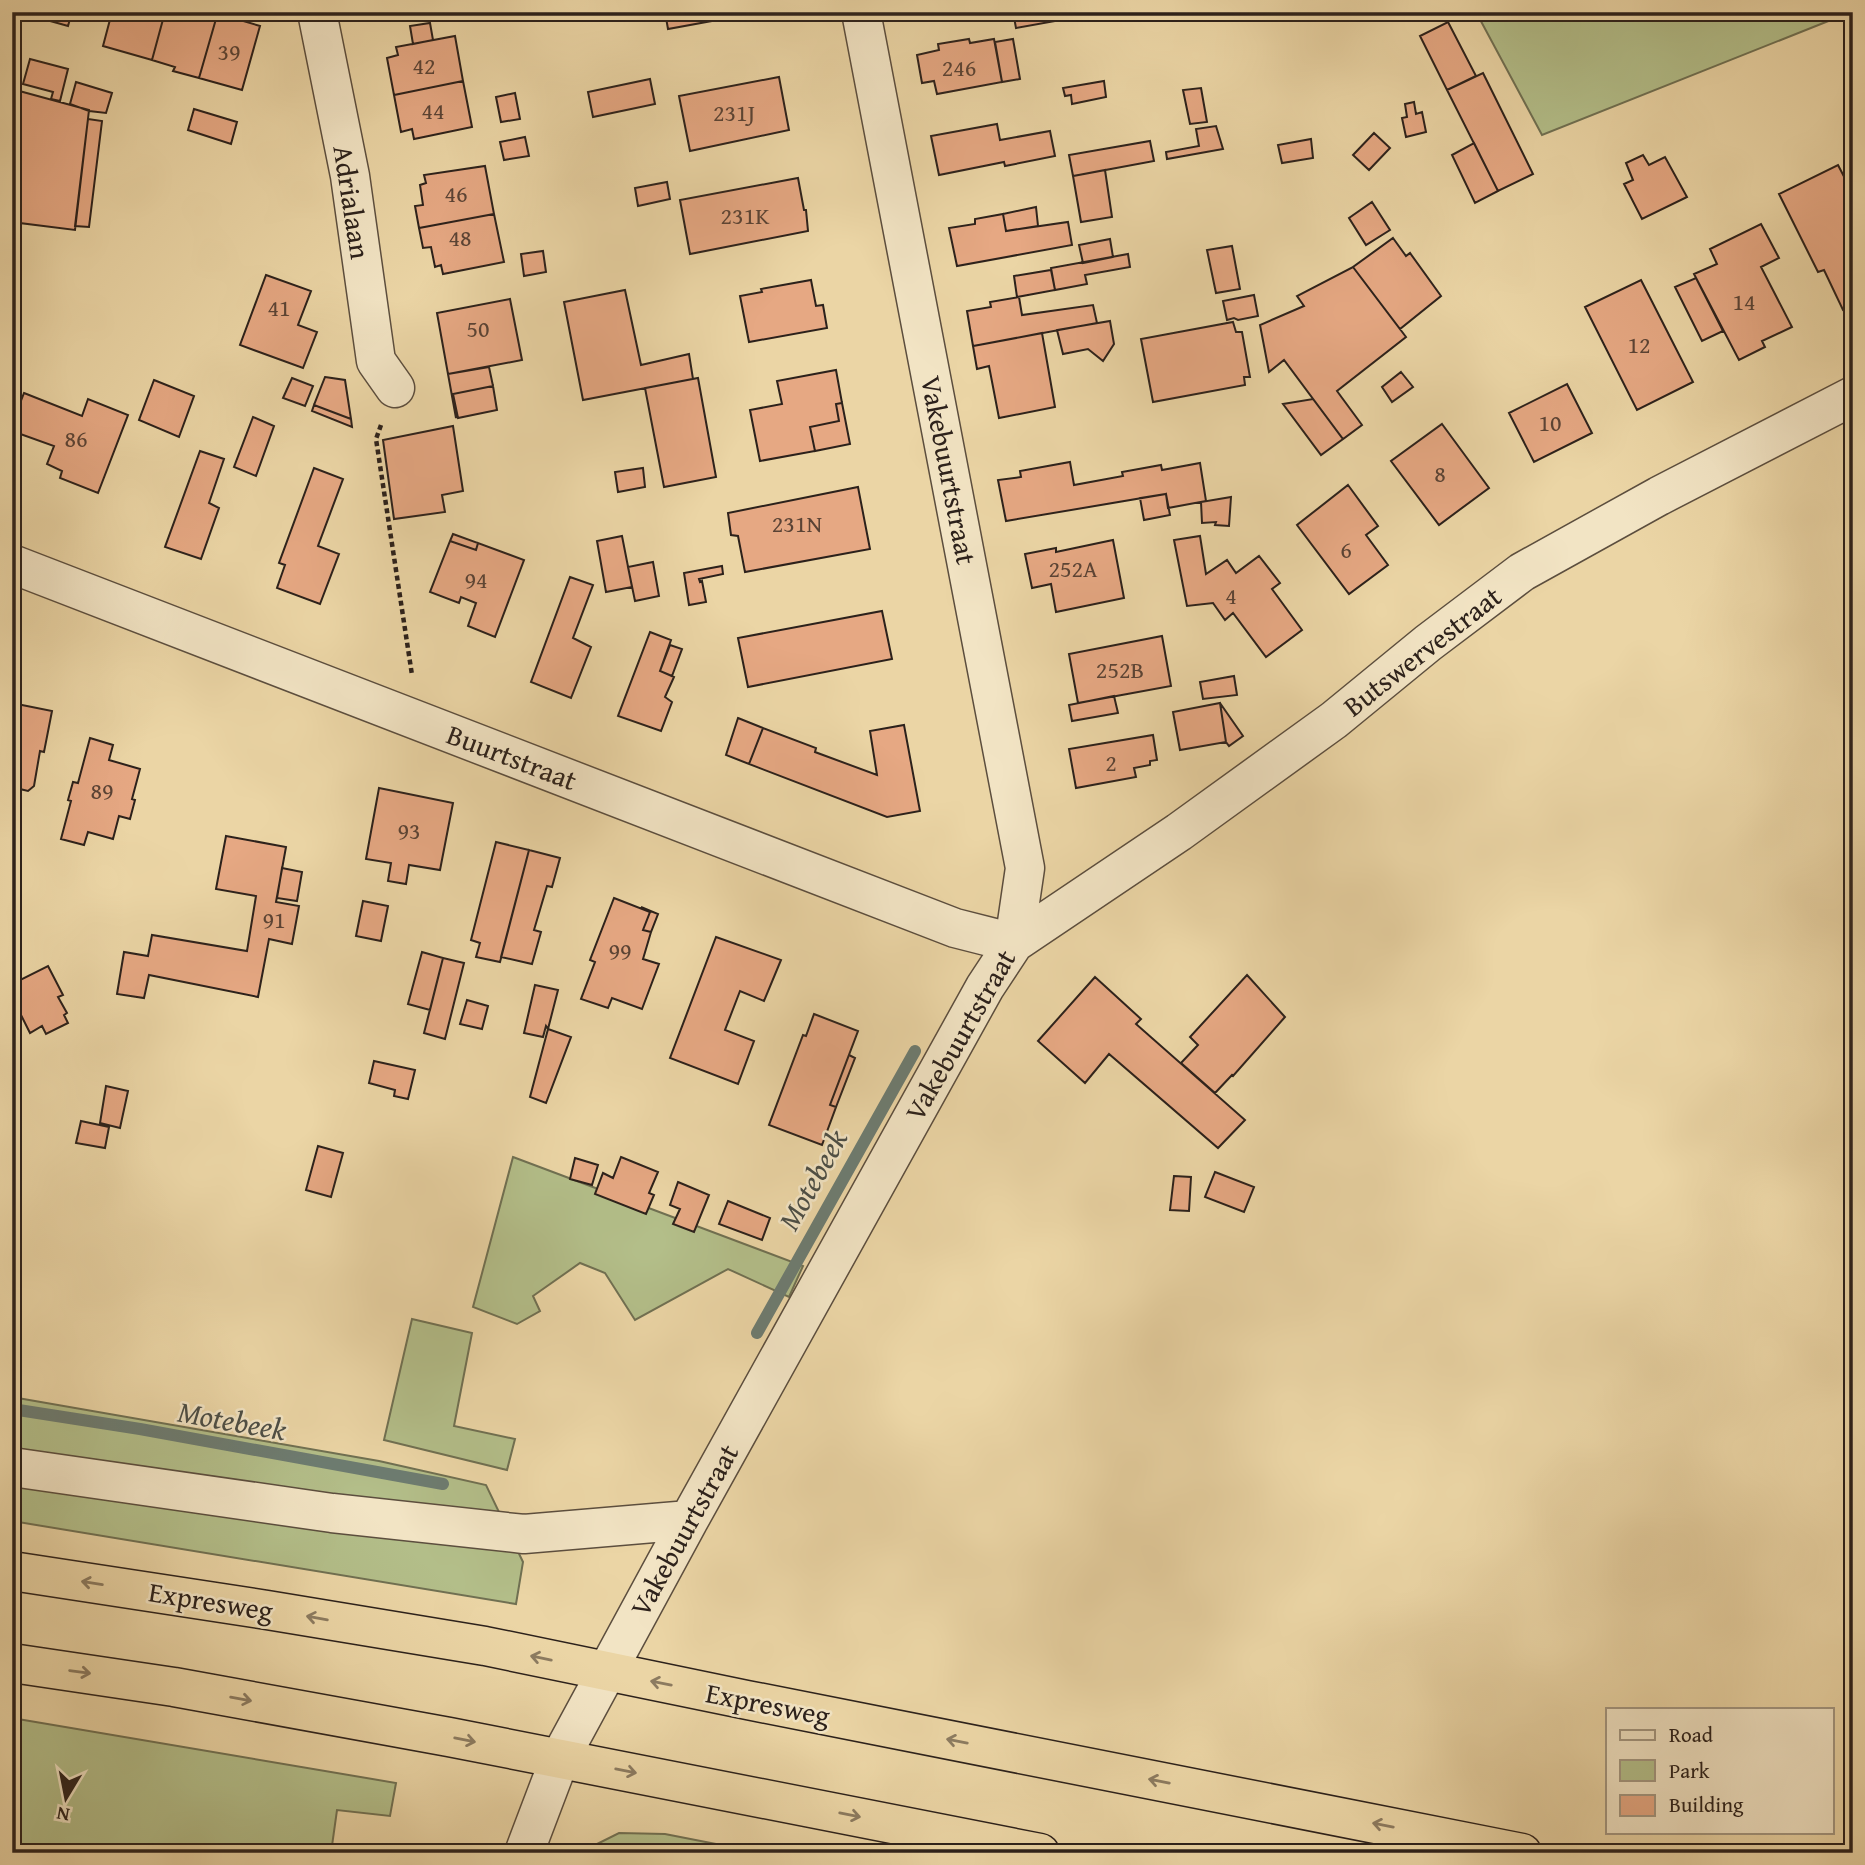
<svg xmlns="http://www.w3.org/2000/svg" width="1865" height="1865" viewBox="0 0 1865 1865" font-family="'Gentium Book Plus',serif">
<style>
.green{fill:#b3be89;stroke:#707052;stroke-width:2}
.lines{fill:none;stroke-linecap:round;stroke-linejoin:round}
.stream{stroke:#6d7c71;stroke-width:12}
.building{fill:#e6a883;stroke:#2c211b;stroke-width:2}
.minor-casing{stroke:#5c4e3e;stroke-width:41}
.highway-casing{stroke:#2c211b;stroke-width:41}
.path{stroke:#2c211b;stroke-width:4.5;stroke-dasharray:5 3.5;stroke-linecap:butt}
.minor{stroke:#f2e4c4;stroke-width:38}
.highway{stroke:#ebd5a5;stroke-width:38}
.oneway{stroke:#8c7b60}
.labels{text-anchor:middle;stroke-width:5;stroke-linejoin:round;paint-order:stroke}
.number-label{font-size:24px;fill:#5a4335}
.street-label{font-size:28px;fill:#2c211b;stroke:#f2e4c4}
.water-label{font-size:30px;font-style:italic;fill:#4c4e46;stroke:#f2e4c4}
</style>
<rect width="100%" height="100%" fill="#ebd5a5"/>
<filter id="stains"><feTurbulence type="fractalNoise" baseFrequency=".00286" numOctaves="4"/><feColorMatrix values="0 0 0 0 .2 0 0 0 0 .09 0 0 0 0 .02 0 0 0 .5 -.17"/></filter>
<radialGradient id="worn" r=".72"><stop offset=".6" stop-color="#630" stop-opacity="0"/><stop offset="1" stop-color="#630" stop-opacity=".3"/></radialGradient>
<path class="green" d="M1476,12H1851L1542,135Z
M513,1157L803,1266L789,1297L728,1269L635,1320L605,1273L580,1263L533,1296L540,1311L517,1324L473,1307Z
M412,1319L472,1333L454,1426L515,1439L507,1470L384,1440Z
M12,1397L379,1461L486,1485L523,1562L516,1604L12,1521Z
M12,1718L396,1783L390,1816L337,1810L331,1853H12Z
M619,1833L665,1834L762,1853H579Z"/>
<g class="lines">
<path class="stream" d="M757,1333L915,1051
M12,1409L140,1429L443,1484"/>
</g>
<path class="building" d="M18,12H72L68,26Z
M112,12H165L152,60L103,46Z
M165,12H218L199,78L173,71L175,67L152,60Z
M218,12H242L240,20L260,26L242,90L199,78Z
M665,12H761L668,29Z
M1013,12H1071L1072,18L1016,28Z
M1448,22L1476,76L1447,90L1420,36Z
M430,23L433,40L413,44L410,26Z
M455,36L463,81L394,95L387,58L398,55L396,47Z
M969,39L970,43L994,39L1002,82L937,94L934,81L922,83L917,55L939,50L938,44Z
M1013,39L1020,79L1002,82L995,42Z
M30,59L68,69L60,101L51,99L53,92L23,84Z
M1483,73L1533,174L1498,191L1447,90Z
M779,77L789,130L690,151L679,96Z
M650,79L655,104L593,117L588,92Z
M463,81L472,127L414,139L412,129L401,132L394,95Z
M1104,81L1106,97L1072,104L1071,95L1065,96L1063,88Z
M76,82L112,93L106,113L89,111L70,104Z
M1201,88L1207,122L1190,124L1183,90Z
M12,89L89,110L75,230L12,222Z
M515,93L520,119L501,122L496,97Z
M1414,102L1416,114L1422,112L1426,132L1406,137L1402,118L1407,117L1405,104Z
M194,109L237,122L231,144L188,130Z
M88,119L102,121L89,227L75,226Z
M997,124L1000,140L1050,131L1055,156L1005,166L1004,162L939,175L931,136Z
M1216,126L1223,149L1167,159L1166,152L1199,146L1196,129Z
M1374,133L1390,148L1369,170L1353,155Z
M525,137L529,156L504,160L500,142Z
M1311,139L1313,158L1282,163L1278,145Z
M1150,141L1154,161L1073,176L1069,155Z
M1474,143L1498,191L1475,203L1452,155Z
M1643,155L1649,165L1665,157L1687,197L1642,219L1624,184L1633,180L1626,163Z
M1838,165L1853,194V305L1843,310L1824,270L1818,272L1779,194Z
M485,166L494,214L419,228L415,206L423,205L420,185L426,183L424,175Z
M1105,170L1112,217L1081,222L1073,176Z
M798,178L804,210H806L808,231L690,254L680,200Z
M667,182L670,199L638,206L635,188Z
M1372,202L1390,230L1366,245L1349,218Z
M1036,207L1038,226L1006,231L1003,214Z
M494,214L504,262L443,274L441,265L435,267L431,247L423,248L419,228Z
M1003,214L1006,231L1068,222L1072,245L957,266L949,228L975,224V219Z
M1761,224L1779,258L1761,267L1792,327L1762,341L1765,347L1739,360L1694,274L1717,264L1710,249Z
M1393,238L1406,256L1410,253L1441,296L1400,329L1353,267Z
M1110,239L1113,257L1083,263L1079,245Z
M1232,246L1240,289L1216,293L1207,250Z
M543,251L546,272L524,276L521,254Z
M1128,254L1130,267L1085,275L1087,284L1055,290L1051,268Z
M1353,267L1406,337L1337,391L1362,425L1343,439L1284,360L1269,372L1260,325L1304,306L1297,296Z
M1051,270L1055,290L1017,297L1014,276Z
M266,275L311,291L298,325L317,332L303,368L240,345Z
M1696,278L1723,331L1702,341L1675,287Z
M811,280L816,306L823,305L827,328L749,342L740,296L762,292L761,289Z
M1641,280L1693,382L1637,410L1585,307Z
M625,290L641,365L689,354L693,379L583,400L564,302Z
M1254,295L1258,316L1238,320L1234,318L1227,320L1223,301Z
M1019,297L1022,315L1093,305L1097,323L973,346L967,311L991,307L990,302Z
M510,299L522,360L448,374L437,313Z
M1110,321L1114,344L1103,361L1088,349L1063,354L1057,330Z
M1233,322L1236,332H1242L1250,377H1244L1245,385L1153,402L1141,339Z
M1042,333L1055,407L999,418L989,366L977,369L973,346Z
M489,367L493,386L453,394L456,418L448,374Z
M836,370L842,403L836,404L839,421L810,427L815,451L760,461L750,410L782,404L777,381Z
M1401,372L1413,387L1392,402L1382,387Z
M325,377L345,380L351,419L314,405Z
M292,378L313,386L305,406L283,398Z
M698,378L716,477L664,487L645,388Z
M154,380L194,396L179,437L139,420Z
M1567,384L1592,433L1534,462L1509,413Z
M493,386L497,410L458,418L453,394Z
M24,393L82,416L88,399L128,415L98,493L60,478L62,471L47,464L54,446L12,431V424Z
M1313,399L1343,439L1321,455L1283,404Z
M842,403L850,444L815,451L810,427L839,421L836,404Z
M314,405L351,419L352,427L312,411Z
M253,417L274,426L256,476L234,467Z
M1442,424L1489,488L1439,525L1391,461Z
M453,426L463,491L442,495L445,512L394,519L383,440Z
M200,451L224,459L209,503L219,508L201,559L165,547Z
M1070,462L1074,485L1123,476L1122,472L1161,465L1162,470L1200,463L1206,501L1168,508L1166,494L1006,521L998,480L1021,477L1020,471Z
M314,468L343,479L318,546L339,554L320,604L277,588L285,565L279,563Z
M643,468L645,487L618,492L615,472Z
M1348,485L1378,526L1366,535L1388,565L1349,594L1297,525Z
M858,487L870,549L745,572L738,536L731,535L728,513Z
M1166,494L1170,515L1144,520L1140,498Z
M1231,497L1229,526L1215,525L1216,522L1202,523L1201,502Z
M453,534L478,543L476,550L450,541Z
M622,536L632,587L606,592L597,541Z
M1200,536L1206,574L1227,560L1236,573L1259,556L1280,583L1272,589L1302,630L1266,657L1233,613L1225,620L1213,603L1187,606L1174,540Z
M1113,540L1124,598L1056,612L1051,584L1032,588L1025,554L1056,548V552Z
M450,541L476,550L478,543L524,560L495,637L468,626L476,603L461,597L459,603L430,592Z
M653,562L659,596L635,601L628,567Z
M722,566L723,574L699,579L700,582L702,581L706,602L689,605L684,573Z
M570,577L593,585L573,638L591,647L571,698L531,682Z
M882,611L892,659L748,687L738,638Z
M650,632L671,640L660,671L674,677L665,697L672,702L661,731L618,716Z
M1162,636L1171,686L1078,703L1069,654Z
M670,645L682,649L672,676L660,671Z
M1234,676L1237,695L1203,699L1200,682Z
M1114,696L1118,713L1072,721L1069,705Z
M12,703L52,711L44,752L40,751L34,786L28,791L20,789L16,783L13,799Z
M1220,703L1226,742L1180,750L1173,712Z
M1220,703L1243,736L1229,746L1226,742Z
M738,718L763,728L749,764L726,755Z
M904,725L920,811L887,817L749,764L763,728L816,748L815,752L877,775L870,731Z
M1153,735L1157,760L1150,761V765L1134,768L1136,777L1076,788L1069,749Z
M90,738L113,745L109,760L140,769L132,799L135,800L130,819L119,816L113,839L88,832L84,845L61,839L71,801L68,800L73,782L78,783Z
M379,788L453,803L440,870L409,865L406,884L388,881L391,863L366,859Z
M226,836L286,847L276,902L299,906L292,944L269,939L258,997L149,975L144,998L117,994L124,952L148,956L152,935L247,951L256,896L216,889Z
M496,842L529,850L500,962L476,957L480,943L471,940Z
M529,850L560,858L552,887L547,886L534,930L541,932L532,964L501,957Z
M282,868L302,872L297,901L277,898Z
M614,898L650,912L643,930L651,932L643,959L659,964L642,1009L612,998L608,1008L581,999L595,962L590,960Z
M363,901L388,906L381,941L356,936Z
M641,907L658,914L651,932L643,930L650,912Z
M716,937L781,960L764,1001L740,991L725,1030L754,1041L738,1084L670,1058Z
M422,952L443,958L430,1010L408,1004Z
M443,958L464,963L445,1039L424,1033Z
M48,966L63,995L58,997L67,1013L64,1015L68,1023L46,1034L42,1026L30,1033L12,997V984Z
M1247,975L1285,1017L1233,1076L1232,1075L1215,1093L1181,1063L1198,1045L1190,1037Z
M1095,977L1141,1019L1136,1024L1245,1120L1218,1148L1109,1054L1085,1083L1038,1041Z
M535,985L558,990L548,1029L546,1026L543,1037L524,1033Z
M467,1000L488,1006L482,1029L460,1024Z
M814,1014L858,1031L830,1105L836,1107L822,1145L769,1125L803,1035L806,1036Z
M548,1029L571,1037L546,1103L530,1097Z
M849,1055L855,1058L836,1107L830,1105Z
M374,1061L415,1070L408,1099L394,1096L395,1090L369,1083Z
M106,1086L128,1091L120,1128L100,1123Z
M81,1121L109,1127L105,1148L76,1143Z
M318,1146L343,1153L331,1197L306,1190Z
M621,1157L658,1172L649,1193L654,1195L646,1214L595,1194L603,1173L613,1178Z
M575,1158L598,1165L592,1185L570,1179Z
M1215,1172L1254,1187L1244,1212L1205,1197Z
M1174,1176L1191,1177L1189,1211L1170,1210Z
M678,1182L709,1195L694,1232L673,1224L680,1209L670,1205Z
M728,1201L770,1218L762,1240L719,1224Z"/>
<g class="lines">
<g class="minor-casing">
<path id="minor" d="M317,12L350,176L376,361L395,388
M12,564L955,928L1014,943
M1014,943L1179,832L1334,720L1428,643L1522,572L1659,496L1853,396
M12,1467L332,1513L524,1534L689,1520
M524,1853L560,1758L689,1520L985,987L1014,943L1025,868L861,12"/>
</g>
<g class="highway-casing">
<path id="highway" d="M12,1571L267,1610L485,1646L747,1700L1522,1853
M12,1663L174,1687L449,1737L1040,1853"/>
</g>
<path class="path" d="M381,425L376,439L412,675"/>
<use href="#minor" class="minor"/>
<use href="#highway" class="highway"/>
</g>
<defs><path id="oneway-shaft" d="M-6 0H5M1.5-3L5.5 0L1.5 3" fill="none" stroke-width="1.6" stroke-linecap="round" stroke-linejoin="round" transform="scale(1.75)"/></defs>
<g class="oneway">
<use href="#oneway-shaft" transform="translate(92 1583) rotate(-171)"/>
<use href="#oneway-shaft" transform="translate(317 1618) rotate(-170)"/>
<use href="#oneway-shaft" transform="translate(541 1658) rotate(-168)"/>
<use href="#oneway-shaft" transform="translate(80 1672) rotate(8)"/>
<use href="#oneway-shaft" transform="translate(661 1683) rotate(-169)"/>
<use href="#oneway-shaft" transform="translate(241 1699) rotate(10)"/>
<use href="#oneway-shaft" transform="translate(465 1740) rotate(11)"/>
<use href="#oneway-shaft" transform="translate(957 1741) rotate(-169)"/>
<use href="#oneway-shaft" transform="translate(626 1771) rotate(11)"/>
<use href="#oneway-shaft" transform="translate(1159 1781) rotate(-169)"/>
<use href="#oneway-shaft" transform="translate(850 1815) rotate(11)"/>
<use href="#oneway-shaft" transform="translate(1383 1825) rotate(-169)"/>
</g>
<g class="labels">
<g class="number-label">
<text x="229" y="60">39</text>
<text x="424" y="74">42</text>
<text x="959" y="76">246</text>
<text x="433" y="119">44</text>
<text x="734" y="121">231J</text>
<text x="456" y="202">46</text>
<text x="745" y="224">231K</text>
<text x="460" y="246">48</text>
<text x="1744" y="310">14</text>
<text x="279" y="316">41</text>
<text x="478" y="337">50</text>
<text x="1639" y="353">12</text>
<text x="1550" y="431">10</text>
<text x="76" y="447">86</text>
<text x="1440" y="482">8</text>
<text x="797" y="532">231N</text>
<text x="1346" y="558">6</text>
<text x="1073" y="577">252A</text>
<text x="476" y="588">94</text>
<text x="1231" y="604">4</text>
<text x="1120" y="678">252B</text>
<text x="1111" y="771">2</text>
<text x="102" y="799">89</text>
<text x="409" y="839">93</text>
<text x="274" y="928">91</text>
<text x="620" y="959">99</text>
</g>
<g class="street-label">
<text transform="translate(352 202) rotate(81)" y="10">Adrialaan</text>
<text transform="translate(949 470) rotate(79)" y="10">Vakebuurtstraat</text>
<text transform="translate(1422 651) rotate(-38)" y="10">Butswervestraat</text>
<text transform="translate(512 757) rotate(21)" y="10">Buurtstraat</text>
<text transform="translate(960 1035) rotate(-60)" y="10">Vakebuurtstraat</text>
<text transform="translate(684 1530) rotate(-61)" y="10">Vakebuurtstraat</text>
<text transform="translate(211 1601) rotate(9)" y="10">Expresweg</text>
<text transform="translate(768 1704) rotate(11)" y="10">Expresweg</text>
</g>
<g class="water-label">
<text transform="translate(813 1180) rotate(-61)" y="10">Motebeek</text>
<text transform="translate(232 1421) rotate(10)" y="10">Motebeek</text>
</g>
</g>
<rect width="1865" height="1865" fill="none" stroke="#ebd5a5" stroke-width="42"/>
<rect x="14" y="14" width="1837" height="1837" fill="none" stroke="#2c211b" stroke-width="3.5"/>
<rect x="21" y="21" width="1823" height="1823" fill="none" stroke="#2c211b" stroke-width="2"/>
<rect x="1606" y="1708" width="228" height="126" fill="#f2e4c4" stroke="#a39680" stroke-width="2"/>
<rect x="1620" y="1730" width="35" height="10" fill="#f2e4c4" stroke="#a39680" stroke-width="2"/>
<text x="1669" y="1742" font-size="21" fill="#2c211b">Road</text>
<rect x="1620" y="1760" width="35" height="21" fill="#b3be89" stroke="#a39680" stroke-width="2"/>
<text x="1669" y="1778" font-size="21" fill="#2c211b">Park</text>
<rect x="1620" y="1795" width="35" height="21" fill="#e6a883" stroke="#a39680" stroke-width="2"/>
<text x="1669" y="1812" font-size="21" fill="#2c211b">Building</text>
<g transform="translate(66 1798) rotate(190)" stroke="#f2e4c4" stroke-width="5" paint-order="stroke">
<path d="M0-5L12 26L0 18L-12 26Z" fill="#2c211b"/>
<text y="-10" font-size="19" font-weight="bold" text-anchor="middle" fill="#2c211b">N</text>
</g>
<rect width="100%" height="100%" filter="url(#stains)"/>
<rect width="100%" height="100%" fill="url(#worn)"/>
</svg>
